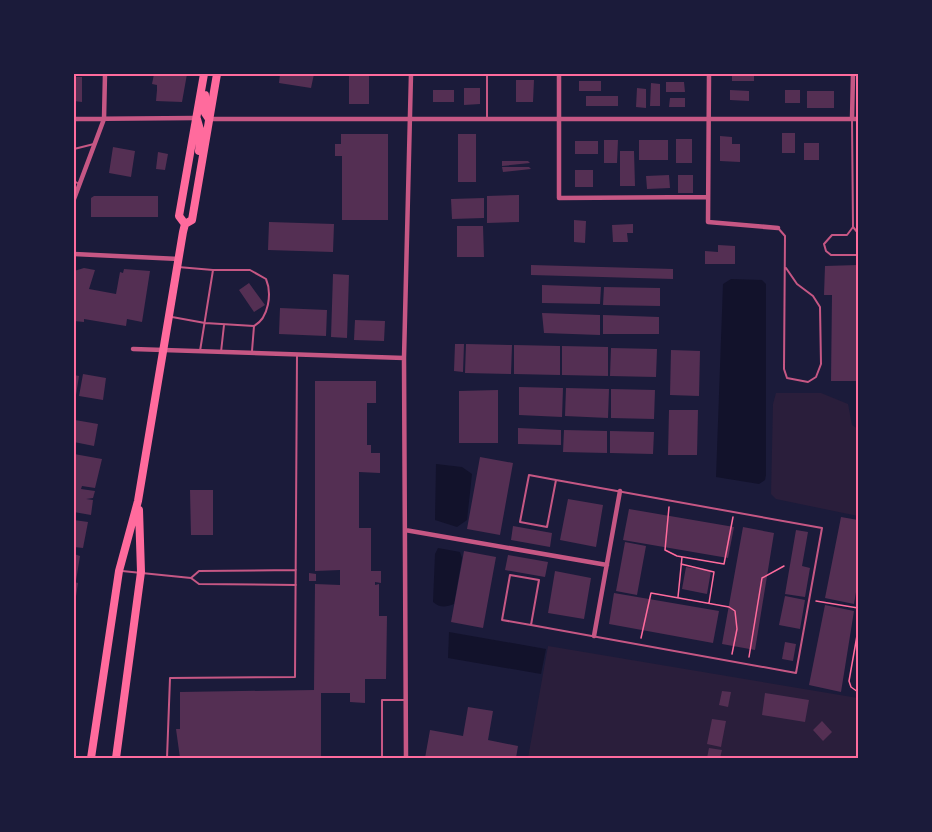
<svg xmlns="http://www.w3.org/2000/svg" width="932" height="832" viewBox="0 0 932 832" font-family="Figtree,sans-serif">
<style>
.green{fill:#2a1e3b}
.water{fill:#12122b}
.building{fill:#542f53}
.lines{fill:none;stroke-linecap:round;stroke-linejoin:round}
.path{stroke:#ff6b9d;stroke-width:1.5}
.service{stroke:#c65784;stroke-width:2}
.minor{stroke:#c65784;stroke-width:4.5}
.trunk{stroke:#ff6b9d;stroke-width:8}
.neatline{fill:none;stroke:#ff6b9d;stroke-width:2}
</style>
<rect width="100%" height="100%" fill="#1b1b3a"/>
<path class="green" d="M776,393H821L848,404L852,425L858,429V516L776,499L771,494L773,404Z
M548,646L858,698V758H528Z"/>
<path class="water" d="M731,279L762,280L766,284V475L765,480L759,484L716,477L723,284Z
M436,464L462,467L472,474L467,520L457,527L435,520Z
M438,548L460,552L462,558L454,604C446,607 440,608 433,602L435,554Z
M449,632L546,649L541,674L448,658Z"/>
<path class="building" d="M154,74H187L182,102L156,101L157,90V85L152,84Z
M280,74H314L311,88L279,83Z
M349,74H369V104H349Z
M428,74H446V76H428Z
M732,74H754V81H732Z
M74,77H82V102L74,101Z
M516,80H534L533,102H516Z
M579,81H601V91H579Z
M666,82H684L685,92H666Z
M651,83L660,84V106H650Z
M464,88H480V104L464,105Z
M637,88L646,89V108L636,107Z
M433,90H454V102H433Z
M730,90L749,91V101L730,100Z
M785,90H800V103H785Z
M807,91H834V108H807Z
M586,96H618V106H586Z
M670,98H685V107H669Z
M782,133H795V153H782Z
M341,134H388V220H342V156H335V144H341Z
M458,134H476V182H458Z
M720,136L732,137V144H740V162L720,161Z
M676,139H692V163H676Z
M604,140H618L617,163H604Z
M639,140H668V160H639Z
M575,141H598V154H575Z
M804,143H819V160H804Z
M113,147L135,151L131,177L109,173Z
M620,151H634L635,186H620Z
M158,152L168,154L165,170L156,169Z
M502,161H528L530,163L502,166Z
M502,167H529L531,169L503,172Z
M575,170H593V187H575Z
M669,175L670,188L647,189L646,176Z
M678,175H693V193H678Z
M519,195V222L487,223V196Z
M94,196H158V217H91V198Z
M484,198V218L452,219L451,199Z
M574,220L586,221L585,243L574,242Z
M269,222L334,224L333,252L268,250Z
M633,224V233H627L628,242H613L612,225Z
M457,226H483L484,257H457Z
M718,245L735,246V264H705V251L718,252Z
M531,265L673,269V279L531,275Z
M858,265V381H831L832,295H824L825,266Z
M84,268L95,270L89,289L116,294L120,272L123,273L124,269L150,271L142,322L127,319L126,326L84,319V322L74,321V271Z
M333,274L349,275L347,338L331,337Z
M249,283L265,305L254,312L239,290Z
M542,285L601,287L600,304L542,303Z
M604,287L660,288V306L603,305Z
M280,308L327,310L326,336L279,334Z
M542,313L600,315V335L544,333Z
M603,315L659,317V334H603Z
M355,320L385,321L384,341L354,340Z
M455,344H464L463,372L454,371Z
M466,344L512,345L511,374L465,373Z
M514,345L560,346V375L514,374Z
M562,346L608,347V376L562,375Z
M611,348L657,349L656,377L610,376Z
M671,350L700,351L699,396L670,395Z
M83,374L106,378L103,400L79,396Z
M74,375L79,376L76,395L74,394Z
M315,381H376V403H367V445H371V453H380V473L359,472V528H371V571H381V583L375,582V585L379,584V616H387L386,679H365V703L350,702V693H321V758H180L176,729H180V692L314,690L315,584L340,585V570L315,571Z
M519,387L563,388L562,417L519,415Z
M566,388L609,389L608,418L565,416Z
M611,389L655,390L654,419L611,418Z
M498,390V443H459V391Z
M669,410H698L697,455H668Z
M75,420L98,424L94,446L74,442Z
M518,428L561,430V445L518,444Z
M564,430L607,431V453L563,452Z
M610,431L654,432L653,454L610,453Z
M74,454L102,459L95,488L82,486L81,489L95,491L93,498L86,499L93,500L91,515L74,512Z
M480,457L513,463L500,535L467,529Z
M190,490H213V535H191Z
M568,499L603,505L596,547L560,540Z
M629,509L734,527L728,558L623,540Z
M841,517L858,520V580L854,604L825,598Z
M74,520L88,522L83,548L74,547Z
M513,526L552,533L550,547L511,540Z
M743,527L774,533L755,650L722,644Z
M796,530L808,532L802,566L810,568L805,597L785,594Z
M625,542L646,546L637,595L616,591Z
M464,551L496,557L483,628L451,622Z
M74,554L80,556L76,581L74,580Z
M508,555L548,562L545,577L505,570Z
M686,567L711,571L707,594L682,589Z
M555,571L591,578L584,619L548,613Z
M309,573L316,574V581H309Z
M74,582L78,583L75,603H74Z
M614,593L719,611L713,643L609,624Z
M785,596L805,600L800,629L779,625Z
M825,605L854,611L841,692L809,685Z
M785,642L796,644L793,661L782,659Z
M722,691L731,692L728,707L719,705Z
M765,693L809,700L805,722L762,715Z
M468,707L493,711L488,740L518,746L516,758H425L430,730L463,736Z
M712,719L726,721L721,747L707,744Z
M822,721L832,732L823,741L813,730Z
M709,748L722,750L720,758H707Z"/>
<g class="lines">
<path class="path" d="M669,507L665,550L677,556L724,564L733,517
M681,564L714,572L709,603
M678,597L682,557
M816,601L858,608
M858,630L849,681L851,687L858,692
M641,638L651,593L729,607L735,611L737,629L732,654
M749,657L762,578L784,566"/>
<path class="service" d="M487,74V119
M852,119L853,227L847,235H832L824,244L826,251L831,255H858
M74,149L94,144
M74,181L79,184
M853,227L858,233
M778,228L785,236L784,369L787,378L808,382L816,377L821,364L820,307L813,296L797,284L786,268
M178,267L213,270L200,351
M213,270H250L266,279C272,293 269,318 254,326
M172,317L205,323L254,326L252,351
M221,352L224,325
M122,571L191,578
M296,585L199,584L191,578L199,571L296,570
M531,625L502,620L510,575L539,580L531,625L796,673L822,528L556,480L547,527L520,522L529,475L556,480
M167,758L170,678L295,677L297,354
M382,758V700H405"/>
<path class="minor" d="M559,74V198L708,197
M709,74L708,222L778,228
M74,119L196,118
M209,119H858
M852,119L853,74
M74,199L104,119L105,74
M74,254L179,259
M133,349L404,358
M405,530L607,565
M594,636L620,491
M406,758L404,358L411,74"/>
<path class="trunk" d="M205,95V113L209,119
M197,119L201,133L199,151
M185,224L179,216L204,74
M91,758L119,571L138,501L183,232L185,224L192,220L217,74
M116,758L141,572L139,510"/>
</g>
<rect width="932" height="832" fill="none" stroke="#1b1b3a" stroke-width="150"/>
<rect x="75" y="75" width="782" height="682" class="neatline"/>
</svg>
